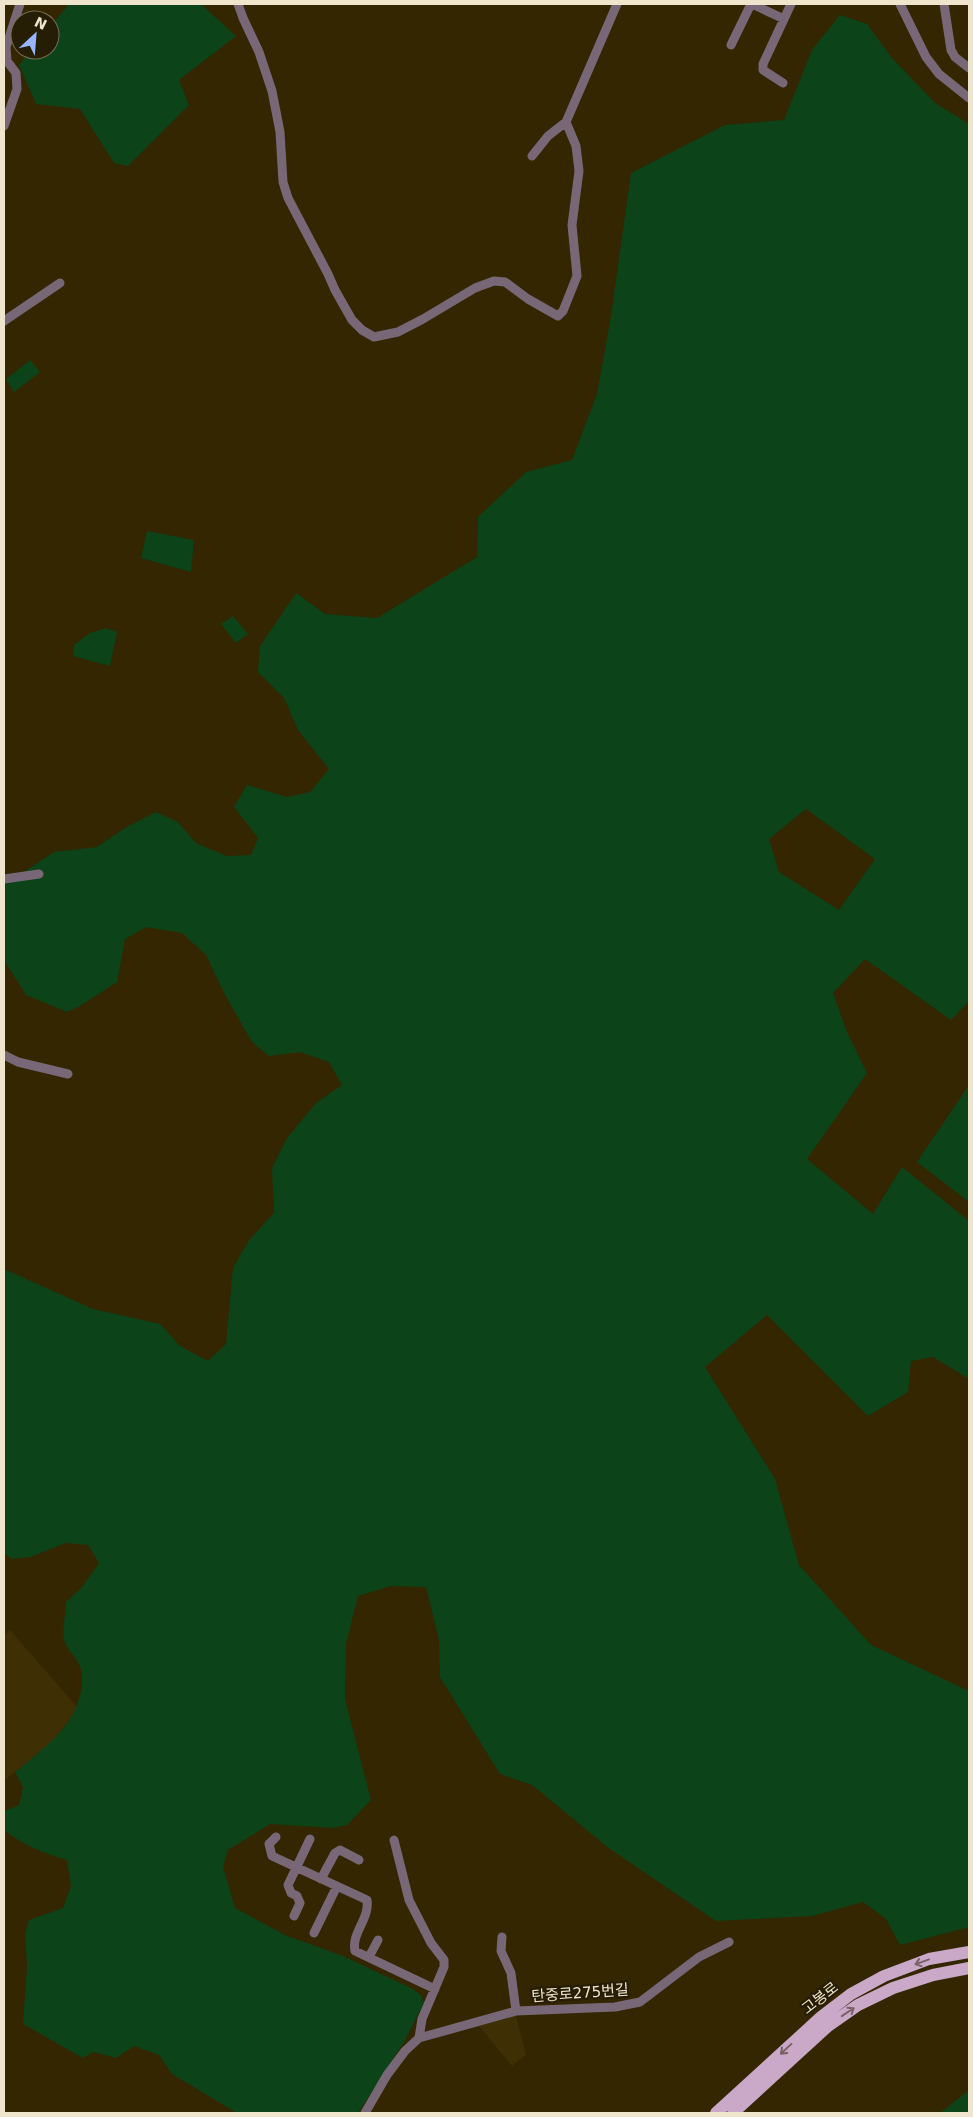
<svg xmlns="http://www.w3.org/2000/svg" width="973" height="2117" viewBox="0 0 973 2117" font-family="'DejaVu Sans','Noto Sans KR',sans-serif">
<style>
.built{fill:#3f2f04}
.green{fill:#0d4319;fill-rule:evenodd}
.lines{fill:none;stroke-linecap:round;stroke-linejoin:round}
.minor{stroke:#786877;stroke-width:9}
.primary{stroke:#c9a8c8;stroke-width:12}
.oneway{stroke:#786266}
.labels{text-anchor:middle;stroke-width:4.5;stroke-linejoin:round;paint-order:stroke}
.street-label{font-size:15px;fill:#efe4cc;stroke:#261d05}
</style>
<rect width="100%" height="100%" fill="#332601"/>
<path class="built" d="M10,1630L78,1708L53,1741L4,1781V1636Z
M516,2015L526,2055L512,2066L479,2026Z"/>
<path class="green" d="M69,4H201L236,36L179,80L189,105L128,166L114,163L80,109L36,104L19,65L31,50H50V27Z
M840,15L867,24L892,58L935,103L969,124V1001L951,1020L865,959L833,993L847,1032L867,1073L807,1159L873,1214L902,1167L969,1221V1377H966L933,1357L911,1361L908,1392L868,1416L767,1315L705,1367L775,1479L799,1565L871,1645L969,1691V1927L900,1945L886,1919L863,1902L812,1916L716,1921L610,1849L532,1785L500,1774L440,1677L439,1640L426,1587L391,1586L358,1596L346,1644L345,1699L371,1800L347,1825L332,1828L270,1824L228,1850L223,1867L235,1908L285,1935L343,1956L413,1989L421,1995L424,2003L404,2042L358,2113H237L172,2074L159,2055L134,2046L116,2058L93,2052L83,2058L23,2024L27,1966L25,1934L29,1920L63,1908L71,1886L67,1860C43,1853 23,1845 4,1830V1814L5,1811L19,1805L23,1787L15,1772C47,1746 88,1717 81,1670C79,1659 67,1651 64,1640C62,1632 66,1611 66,1602L82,1587L99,1563L88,1545L66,1543L30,1557L12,1559L4,1553V1269L93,1309L160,1324L180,1346L208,1361L226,1344L233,1268L249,1240L274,1213L272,1168L287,1138L316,1103L342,1085L329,1062L300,1052L269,1056L252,1042L224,993L206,955L182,933L146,927L125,939L117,982L80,1006L67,1012L26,995L4,960V885L54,852L97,847L125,828L156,812L178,822L196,843L227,856L251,855L258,838L234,807L247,785L287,797L310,792L329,769L298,730L284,698L258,672L260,646L296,593L325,614L377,618L477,557L478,517L526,472L572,460L597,394L611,316L631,173L725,125L784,120L812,50ZM806,809L875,859L839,910L779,872L769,839Z
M30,360L40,372L14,392L6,379Z
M147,531L194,540L191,572L141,558Z
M233,616L248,634L236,643L221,624Z
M106,628L117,632L110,666L73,656L74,645L90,633Z
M969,1085V1202L917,1162Z
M968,2091L969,2093V2113H940Z"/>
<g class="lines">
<path class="minor" d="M238,4L243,18L259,52L272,91L280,132L283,182L288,198L328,274L335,290L352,320L362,330L374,337L398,332L423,319L475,288L494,281L505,282L528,299L558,316L563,311L577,276L572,225L579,171L576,146L566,122
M752,4L784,19
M900,4L926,57L939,74L969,98
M944,4L951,50L955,57L969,68
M731,45L751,4
M783,83L763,70V64L791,4
M4,126L17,89L16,73L7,61L6,47L20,4
M532,156L548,136L566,122L617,4
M4,321L60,283
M4,879L39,874
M4,1055L18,1062L68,1074
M276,1837L269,1844L272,1856L367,1900C370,1919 351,1933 355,1951L435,1989
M321,1879L335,1853L340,1850L359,1860
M294,1916L300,1903L297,1896L291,1893L288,1885L310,1839
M314,1933L337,1886
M502,1937L501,1951L511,1973L516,2011
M369,1957L378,1940
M419,2038L516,2011L615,2007L640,2002L699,1957L729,1942
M365,2113L387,2075L405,2051L419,2038L422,2019L444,1967V1960L431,1943L409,1900L394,1840"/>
<path class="primary" d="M716,2113L821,2017L851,1994L884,1976L929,1959L969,1952
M733,2113L828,2026L858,2005L893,1988L933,1975L969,1968"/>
</g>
<defs><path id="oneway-shaft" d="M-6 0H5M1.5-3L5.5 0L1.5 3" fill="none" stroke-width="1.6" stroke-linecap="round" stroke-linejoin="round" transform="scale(1.25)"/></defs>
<g class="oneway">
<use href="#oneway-shaft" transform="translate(922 1962) rotate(160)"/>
<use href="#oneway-shaft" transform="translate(848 2012) rotate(-34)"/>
<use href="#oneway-shaft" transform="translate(786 2049) rotate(137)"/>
</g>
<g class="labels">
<g class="street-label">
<text transform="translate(580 1993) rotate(-4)" y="5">탄중로275번길</text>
<text transform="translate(820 1998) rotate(-38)" y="5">고봉로</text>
</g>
</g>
<rect width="973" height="2117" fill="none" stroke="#efe4cc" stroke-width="10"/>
<g transform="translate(35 35) rotate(26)"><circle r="24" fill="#261d05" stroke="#766d55"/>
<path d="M0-4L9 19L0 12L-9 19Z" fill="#99b5fd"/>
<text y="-8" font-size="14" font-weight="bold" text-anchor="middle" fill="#efe4cc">N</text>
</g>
</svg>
